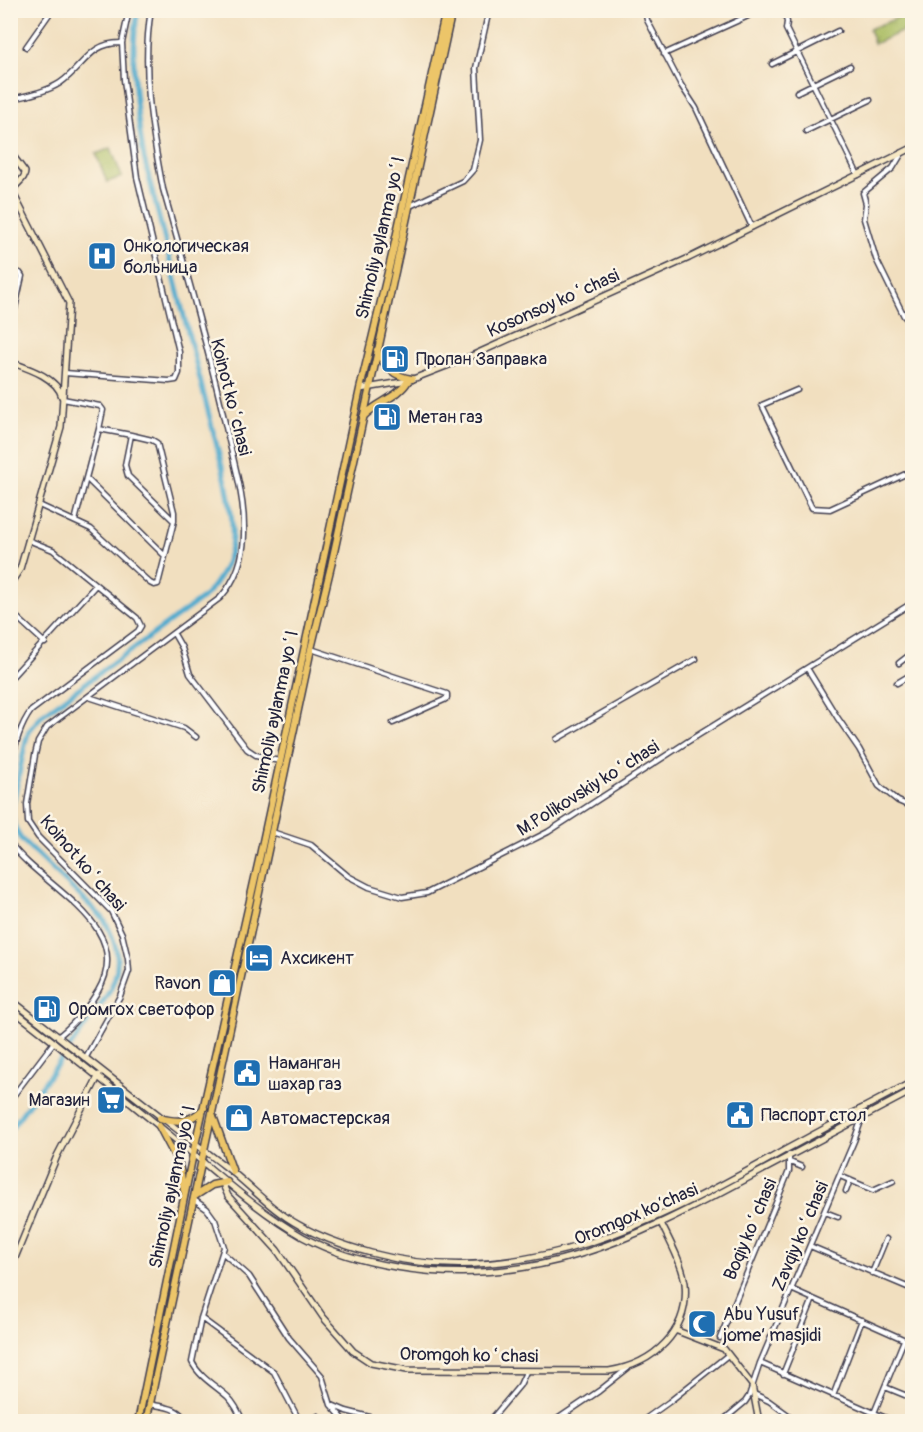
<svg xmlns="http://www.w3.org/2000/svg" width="923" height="1432" viewBox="0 0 923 1432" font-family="Pangolin,sans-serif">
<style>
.grass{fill:url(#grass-tufts);stroke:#666f4e;stroke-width:1.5}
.pitch{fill:#a9bc60;stroke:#666f4e;stroke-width:1.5}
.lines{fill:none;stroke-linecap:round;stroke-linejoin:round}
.canal{stroke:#51abce;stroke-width:5}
.street-casing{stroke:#413e4f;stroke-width:7}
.secondary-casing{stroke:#413e4f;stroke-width:8}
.primary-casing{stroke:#413e4f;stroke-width:9}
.street{stroke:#fff;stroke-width:4}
.secondary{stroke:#f7e8c3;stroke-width:5}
.primary{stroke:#ecc569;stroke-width:6}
.labels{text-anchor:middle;stroke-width:5;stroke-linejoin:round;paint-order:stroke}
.street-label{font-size:18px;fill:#22223b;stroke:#fcf5e5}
.poi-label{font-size:18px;fill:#22223b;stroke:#fcf5e5;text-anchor:start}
</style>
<defs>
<pattern id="grass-tufts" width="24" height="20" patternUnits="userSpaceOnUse" patternTransform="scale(1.5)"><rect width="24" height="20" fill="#a9bc60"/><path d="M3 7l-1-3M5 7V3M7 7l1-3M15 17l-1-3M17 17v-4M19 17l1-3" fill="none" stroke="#91a154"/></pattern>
</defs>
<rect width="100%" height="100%" fill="#fcf5e5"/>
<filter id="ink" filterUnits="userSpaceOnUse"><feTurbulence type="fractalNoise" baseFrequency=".0167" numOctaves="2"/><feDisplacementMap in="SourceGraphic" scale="12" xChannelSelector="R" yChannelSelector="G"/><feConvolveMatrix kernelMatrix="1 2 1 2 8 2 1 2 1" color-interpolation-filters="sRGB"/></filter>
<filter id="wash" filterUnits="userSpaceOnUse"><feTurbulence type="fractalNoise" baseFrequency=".008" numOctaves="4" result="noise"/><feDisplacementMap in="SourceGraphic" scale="24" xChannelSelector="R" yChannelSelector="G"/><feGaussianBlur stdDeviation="1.35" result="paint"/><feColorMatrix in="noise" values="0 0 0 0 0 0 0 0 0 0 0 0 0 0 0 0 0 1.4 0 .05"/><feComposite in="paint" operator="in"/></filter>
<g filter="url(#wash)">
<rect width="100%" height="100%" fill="#f1dfbf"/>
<path class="grass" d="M912,12V27L874,44L869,29Z"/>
<path class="pitch" d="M111,148L122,177L107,182L96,154Z"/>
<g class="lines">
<path class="canal" d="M10,1130L106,997C123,969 120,947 103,918L21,839C14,828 12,821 12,808L26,740L29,731L42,715L204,597C239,559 235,530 226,482L144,158C136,110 129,59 138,10"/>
</g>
</g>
<g filter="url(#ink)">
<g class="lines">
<g class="street-casing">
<path id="street" d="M645,10L647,20L681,85L696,108L752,227
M784,10L787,22L786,29L858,175
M26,47L52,10
M664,54L748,16L751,10
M772,64L838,31
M797,92L850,66
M10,99C27,96 46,92 60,83C84,67 89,42 122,43
M806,131L870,100
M902,153L893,168L863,193L866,204L864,219L876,259L904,316L908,320H912
M410,206L463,181L473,170L480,140L476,68L489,10
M10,270L20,273L22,276L10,331
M65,373L169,381L176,380L179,373V352L137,177L124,80L122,43L129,10
M797,390L762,405L812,508L830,509L912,471
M99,429L86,478L165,556
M131,435L152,440L157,443L174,512V521
M39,505L91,529L150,583L154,585L158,584L174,521L128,476L125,465L131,435L99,429L103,410L100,406L63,399
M75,521L86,478
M10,611L45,643
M174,634L182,648L190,674L247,749L256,755L264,757
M311,649L447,694V698L444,700L393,723
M899,663L912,653
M807,668L837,717L859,749L879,786L898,801L912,807
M10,679L96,585
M897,683L912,674
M89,697L184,728L196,737
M557,739L696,659
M269,759L280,761
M10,767C15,747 19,727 31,711L138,631L141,626L137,618L53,550L28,540
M272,832L311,845L348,876L369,887L402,897L427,893L548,832L687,742L912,603
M10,843C42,888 137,925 98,991C87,1009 75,1023 59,1036
M86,1057L120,996L129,971L128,959L122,934L111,911L38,837L28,822L27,804L35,755L38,742L47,727L220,598C238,578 245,553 244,527C244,495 234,463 227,432C209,351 186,270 163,189C152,132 141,69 151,10
M10,1100L54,1042
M790,1162L802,1167
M840,1176L873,1190L893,1181
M846,1191L850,1180
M194,1200L207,1209L215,1220L224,1247L201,1318L192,1362C199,1377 216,1386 228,1397C235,1404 239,1412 243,1422
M825,1212L838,1217
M810,1246L912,1289
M223,1253L249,1276L289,1338L322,1376L331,1405L346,1422
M872,1273L886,1239
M791,1289L912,1343
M201,1318L274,1372L300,1422
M720,1338L785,1181L789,1171V1155
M760,1363L895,1422
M783,1374L813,1299
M885,1387L912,1398
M754,1394L769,1401L798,1422
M833,1396L862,1320
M149,1404C163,1407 180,1407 186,1422
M332,1405L346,1411L389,1422
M874,1413L904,1340
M308,1422L318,1416
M489,1422L520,1385L526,1372
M553,1422L599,1391L628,1368
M641,1422L669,1402L728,1355
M721,1422L745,1402L749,1396L760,1363L854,1141L862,1118L860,1109"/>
</g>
<g class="secondary-casing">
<path id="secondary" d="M10,152L25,172C25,182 13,183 13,193L69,303L61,427L20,569L10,584
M10,362C27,368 57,377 62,397
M360,389L408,381L467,358L689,258L912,148
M10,999C82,1055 154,1112 226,1167C251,1186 271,1210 299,1225C321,1238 346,1246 371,1253C521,1293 658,1222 785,1150C827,1127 870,1104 912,1082
M10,1008C66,1051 121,1095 176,1140C217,1173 257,1211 303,1237C331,1252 365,1262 396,1267C531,1290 633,1240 748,1178C803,1149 858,1120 912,1091
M227,1182L224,1187L228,1196L277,1250L323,1317L353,1351L371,1363L407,1370L609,1371C653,1364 690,1332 685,1283C682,1263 670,1242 661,1223
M10,1270L57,1156L99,1075
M675,1330L724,1349L752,1385L759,1422"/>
</g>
<g class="primary-casing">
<path id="primary" d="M377,350C385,367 393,376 412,379
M363,417C376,402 398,398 408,381
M212,1113L233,1172
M160,1118C179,1123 191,1122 204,1108
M159,1126L179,1164L184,1191
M195,1196L212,1185L227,1182
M138,1422L193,1154L259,860L360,389L393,251L446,10
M146,1422L311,649L331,566L452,10"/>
</g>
<use href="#street" class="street"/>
<use href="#secondary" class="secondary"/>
<use href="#primary" class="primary"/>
</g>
</g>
<defs>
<g id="hospital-square" transform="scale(1.5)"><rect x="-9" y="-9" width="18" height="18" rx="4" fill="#1f6fb2" stroke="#fcf5e5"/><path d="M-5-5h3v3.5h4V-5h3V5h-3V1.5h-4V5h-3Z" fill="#fff"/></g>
<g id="fuel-square" transform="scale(1.5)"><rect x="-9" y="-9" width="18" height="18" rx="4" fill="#1f6fb2" stroke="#fcf5e5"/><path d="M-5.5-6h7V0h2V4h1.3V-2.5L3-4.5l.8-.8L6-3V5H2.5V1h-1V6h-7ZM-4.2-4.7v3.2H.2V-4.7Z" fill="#fff"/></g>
<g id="hotel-square" transform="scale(1.5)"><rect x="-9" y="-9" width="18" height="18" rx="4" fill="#1f6fb2" stroke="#fcf5e5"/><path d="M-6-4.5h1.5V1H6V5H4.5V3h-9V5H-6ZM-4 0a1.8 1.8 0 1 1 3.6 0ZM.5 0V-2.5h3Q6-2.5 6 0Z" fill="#fff"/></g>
<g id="shop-square" transform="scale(1.5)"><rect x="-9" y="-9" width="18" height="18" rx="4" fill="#1f6fb2" stroke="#fcf5e5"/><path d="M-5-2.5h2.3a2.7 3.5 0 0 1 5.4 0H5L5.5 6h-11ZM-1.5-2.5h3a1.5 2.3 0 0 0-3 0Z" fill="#fff"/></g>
<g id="civic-square" transform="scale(1.5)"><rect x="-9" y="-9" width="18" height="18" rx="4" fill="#1f6fb2" stroke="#fcf5e5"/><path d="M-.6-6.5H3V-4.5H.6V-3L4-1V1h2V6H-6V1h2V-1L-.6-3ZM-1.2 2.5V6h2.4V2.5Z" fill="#fff"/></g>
<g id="supermarket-square" transform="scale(1.5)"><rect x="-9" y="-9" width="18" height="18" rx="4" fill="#1f6fb2" stroke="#fcf5e5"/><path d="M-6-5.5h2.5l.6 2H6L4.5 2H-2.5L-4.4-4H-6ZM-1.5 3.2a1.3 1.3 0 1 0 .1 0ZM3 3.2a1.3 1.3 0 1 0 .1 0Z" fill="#fff"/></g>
<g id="mosque-square" transform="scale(1.5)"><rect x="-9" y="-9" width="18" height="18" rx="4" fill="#1f6fb2" stroke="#fcf5e5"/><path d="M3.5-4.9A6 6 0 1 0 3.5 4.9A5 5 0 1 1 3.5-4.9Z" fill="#fff"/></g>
</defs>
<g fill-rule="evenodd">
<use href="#hospital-square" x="102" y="256"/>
<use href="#fuel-square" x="395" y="359"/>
<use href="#fuel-square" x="387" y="417"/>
<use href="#hotel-square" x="259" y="958"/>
<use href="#shop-square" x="222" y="983"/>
<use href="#fuel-square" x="47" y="1009"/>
<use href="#civic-square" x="247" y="1073"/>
<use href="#supermarket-square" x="111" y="1100"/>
<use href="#civic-square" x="740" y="1115"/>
<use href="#shop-square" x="239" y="1118"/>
<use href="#mosque-square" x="702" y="1324"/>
</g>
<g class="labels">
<g class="street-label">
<text transform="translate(380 238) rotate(-77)" y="6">Shimoliy aylanma yoʻl</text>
<text transform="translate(553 303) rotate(-24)" y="6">Kosonsoy koʻchasi</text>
<text transform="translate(231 397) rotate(76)" y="6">Koinot koʻchasi</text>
<text transform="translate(275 712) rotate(-78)" y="6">Shimoliy aylanma yoʻl</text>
<text transform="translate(588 788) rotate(-32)" y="6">M.Polikovskiy koʻchasi</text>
<text transform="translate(83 863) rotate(49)" y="6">Koinot koʻchasi</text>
<text transform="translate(172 1187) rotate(-78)" y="6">Shimoliy aylanma yoʻl</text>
<text transform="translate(636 1214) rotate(-23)" y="6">Oromgox ko‘chasi</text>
<text transform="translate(750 1229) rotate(-67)" y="6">Boqiy koʻchasi</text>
<text transform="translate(800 1236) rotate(-67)" y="6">Zavqiy koʻchasi</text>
<text transform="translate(469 1355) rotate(1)" y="6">Oromgoh koʻchasi</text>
</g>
<g class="poi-label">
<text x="123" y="252">Онкологическая<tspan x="123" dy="21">больница</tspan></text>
<text x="416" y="365">Пропан Заправка</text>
<text x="408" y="423">Метан газ</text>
<text x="280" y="964">Ахсикент</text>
<text x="201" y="989" text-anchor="end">Ravon</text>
<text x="68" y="1015">Оромгох светофор</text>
<text x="268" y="1069">Наманган<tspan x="268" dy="21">шахар газ</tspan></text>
<text x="90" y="1106" text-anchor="end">Магазин</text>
<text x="761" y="1121">Паспорт стол</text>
<text x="260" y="1124">Автомастерская</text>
<text x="723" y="1320">Abu Yusuf<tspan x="723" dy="21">jome’ masjidi</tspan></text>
</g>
</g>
<rect width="923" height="1432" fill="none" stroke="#fcf5e5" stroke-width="36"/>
</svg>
